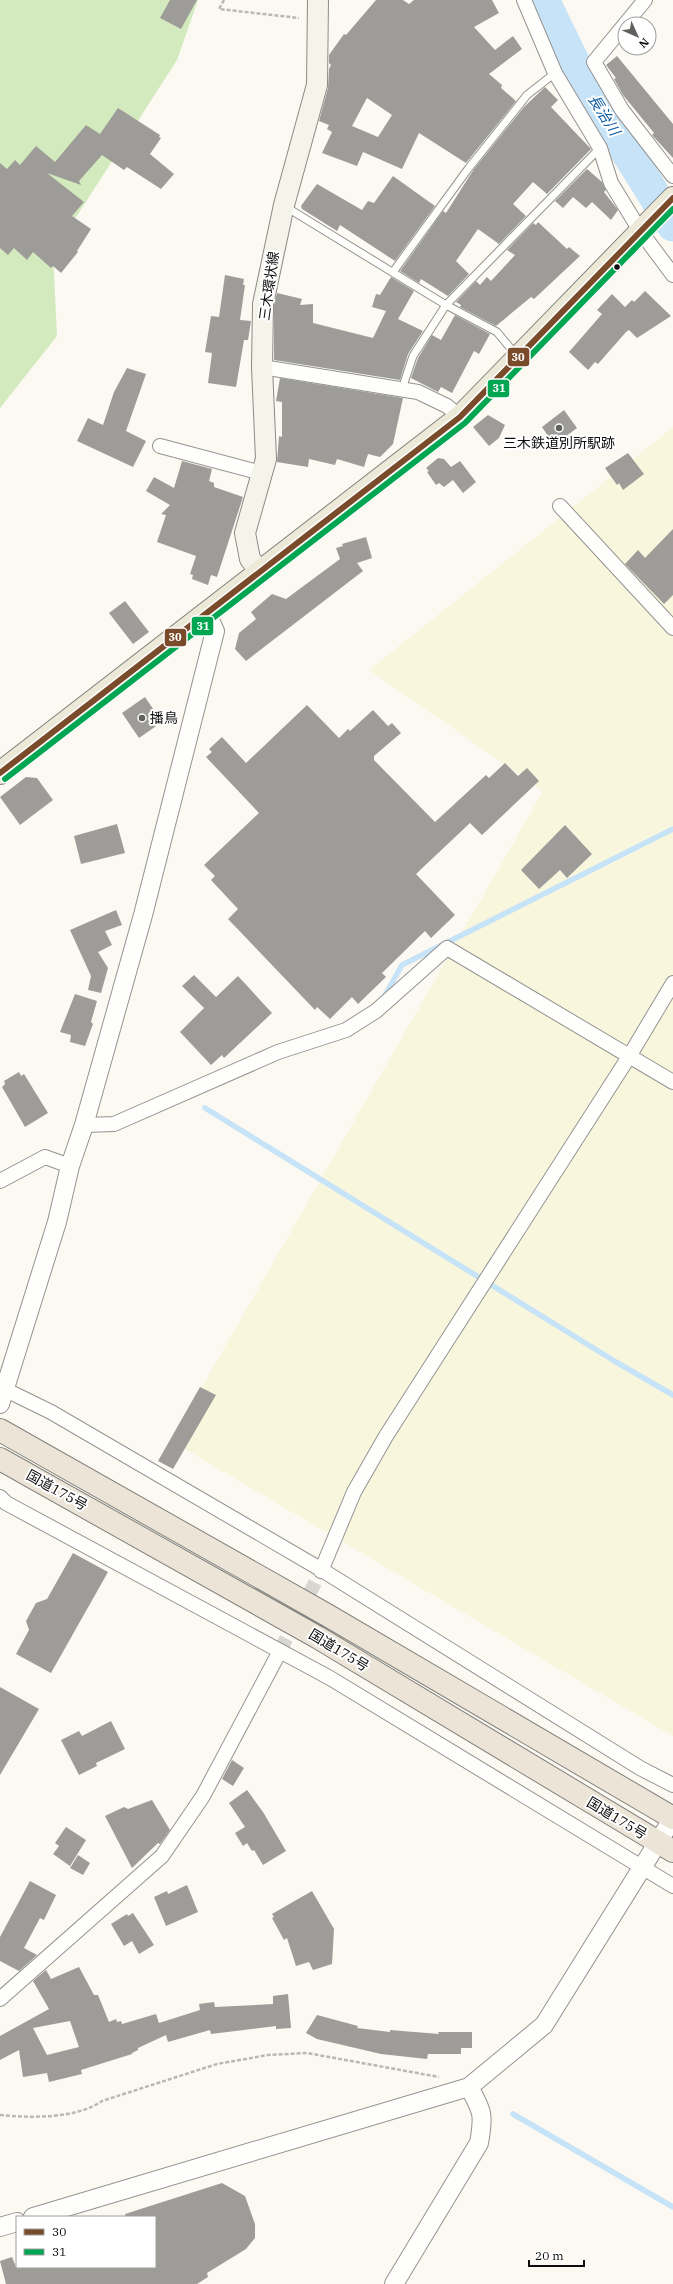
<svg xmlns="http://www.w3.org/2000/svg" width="673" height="2284" viewBox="0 0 673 2284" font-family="'IBM Plex Serif','Noto Sans JP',serif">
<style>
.farmland{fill:#f8f7de}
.forest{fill:#d3eabe}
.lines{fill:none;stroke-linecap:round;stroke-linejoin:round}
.stream{stroke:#c6e3f7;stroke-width:5.5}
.river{stroke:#c6e3f7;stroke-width:33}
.building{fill:#9e9c98;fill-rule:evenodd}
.minor-tunnel{stroke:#d7d6d0;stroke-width:14;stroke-dasharray:14 7;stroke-linecap:butt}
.service-casing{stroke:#949390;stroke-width:9}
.minor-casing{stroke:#949390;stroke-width:16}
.tertiary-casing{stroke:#949390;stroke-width:20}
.secondary-casing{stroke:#8b8a87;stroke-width:22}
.primary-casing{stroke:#81817d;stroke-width:24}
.trunk-casing{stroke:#81817d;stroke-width:24}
.path{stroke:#b8b8b6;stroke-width:2.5;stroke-dasharray:4 2;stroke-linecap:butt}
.service{stroke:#fefefd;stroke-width:7}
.minor{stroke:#fefefd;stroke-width:14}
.tertiary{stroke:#fefefd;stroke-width:18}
.secondary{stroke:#f5f4ea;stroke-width:20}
.primary{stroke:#ede9d8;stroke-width:22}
.trunk{stroke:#ece4d6;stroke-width:22}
.bus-1-casing{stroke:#fff;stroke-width:9}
.bus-2-casing{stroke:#fff;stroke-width:9}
.bus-1{stroke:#7a4b2a;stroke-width:6}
.bus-2{stroke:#00a651;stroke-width:6}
.bus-dot{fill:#0d0d0d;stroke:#fff;stroke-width:1.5}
.poi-dot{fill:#60605d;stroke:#fff;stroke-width:1.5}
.labels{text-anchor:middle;stroke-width:4;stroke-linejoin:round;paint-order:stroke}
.street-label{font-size:14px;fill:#0d0d0d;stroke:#fff}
.poi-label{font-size:14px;fill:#0d0d0d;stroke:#fff}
.water-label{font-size:15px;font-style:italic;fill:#115ea5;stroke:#fff}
.line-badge{stroke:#fff;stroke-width:1.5}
.badge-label{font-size:11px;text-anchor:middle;font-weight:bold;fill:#fff}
</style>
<rect width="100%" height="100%" fill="#fbf9f2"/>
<path class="farmland" d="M673,427V1736L171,1441L543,791L369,670Z"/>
<path class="forest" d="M0,0H198L177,60L53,253L57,336L0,408Z"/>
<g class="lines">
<path class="stream" d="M384,997L402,965L673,829
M205,1108L616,1362L673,1395
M513,2114L673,2207"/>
<path class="river" d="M543,0L582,80L673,225"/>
</g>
<path class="building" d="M170,0H197L181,29L160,18Z
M376,0H403L409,4L414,0H492L499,13L474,27L495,50L513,36L522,49L489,74L502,85L501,88L516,101L466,163L419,133L402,169L363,152L357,166L322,153L332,132L327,129L329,125L319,121L328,88L329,69L331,65L329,63V55L344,34L346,35ZM367,98L392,115L378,137L352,126Z
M617,56L673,124V158L652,135L654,133L623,95L614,79L616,78L606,65Z
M545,87L558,100L551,107L591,149L547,194L533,182L513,204L526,216L499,244L478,229L456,261L469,274L448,296L421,279L419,283L400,271L443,211L446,213L474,169L524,107Z
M118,108L160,135L159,137L161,138L150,154L174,174L161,189L127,167L124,170L102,155L79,181L81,185L47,173L84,202L72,216L91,229L77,251L78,252L61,273L53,266L51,268L33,252L27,260L14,248L8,255L0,248V163L7,169L15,160L20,165L36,146L55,162L86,125L100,134Z
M587,169L602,182L606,190L604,192L618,210L611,220L592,202L586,208L573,197L563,208L555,201Z
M393,176L435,206L395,261L340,225L337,231L302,209L301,206L317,184L362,210L368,201L374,203Z
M538,222L567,249L569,247L580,256L534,299L531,297L496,326L460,307L461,305L456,302L476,281L480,285L487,277L491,281L515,255L507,250L533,223L536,225Z
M225,275L244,279L243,285H245L240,320L251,321L248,340H244L236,387L208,383L212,353L205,352L211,316L219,317Z
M391,277L414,291L398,319L423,331L408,354L400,380L274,360V305L277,293L302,299L300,305L313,304V323L373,338L386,311L372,307L376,294L380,295Z
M645,291L671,316L637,338L629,330L626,332L598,364L595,362L588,370L569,352L602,314L597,310L612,294L625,307L632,300L634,302Z
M455,315L490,334L479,354L474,351L452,393L441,387L438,392L411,378L418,358L432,335L441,340Z
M127,368L146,374L126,431L146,441L133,467L77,441L88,418L103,425L114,392Z
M280,378L403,398L393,444L380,457L368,454L364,467L337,459L335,465L309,459L308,467L277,462L279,436L282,437V402L276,401Z
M564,410L577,428L554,445L542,427Z
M488,415L505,425L499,438L489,446L473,427Z
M628,453L644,474L623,490L619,483L617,485L605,468Z
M438,458L444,459L451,467L460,461L476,482L463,493L453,480L444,487L439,483L436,485L427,472L429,471L426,468Z
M182,461L212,469L209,481L214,483V487L243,497L217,577L211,575L208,585L192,579L193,575L190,574L196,556L157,542L166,515L161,514L170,505L146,491L154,477L174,488Z
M673,529V595L664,604L625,564L638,550L645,558Z
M366,537L372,558L357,563L363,571L246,661L235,649L239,633L256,619L251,612L272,594L286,599L340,559L336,548L343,546L342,544Z
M125,601L149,632L133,644L109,613Z
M145,697L162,722L139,738L122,713Z
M307,705L339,738L348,729L350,731L373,710L388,726L392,723L401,733L374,756V760L435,822L486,775L489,778L505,763L518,776L527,768L539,781L482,835L470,823L416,874L455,915L431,938L425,931L382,973L386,977L358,1004L352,997L330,1019L317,1007L315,1010L228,919L238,909L211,880L215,876L204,865L259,813L206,757L212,752L209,749L222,737L246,763Z
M26,777L37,778L53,800L20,825L0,797Z
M117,824L125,853L81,864L74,836Z
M565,825L592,854L567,878L560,870L539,889L521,870Z
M116,910L122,925L105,931L112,945L98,952L108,968L101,993L88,990L91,976L70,930Z
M194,975L216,997L238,976L272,1013L224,1058L222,1055L211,1065L180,1032L204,1008L182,986Z
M75,994L97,1001L91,1022L93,1024L85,1046L70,1042L71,1035L60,1032Z
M19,1072L21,1076L24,1074L48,1113L25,1127L2,1087L5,1084L4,1081Z
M200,1387L216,1395L173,1469L158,1461Z
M73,1553L108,1572L51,1673L16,1654L29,1630L26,1621L36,1603L47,1599Z
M0,1687L39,1709L0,1775Z
M111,1721L125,1749L96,1763L97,1766L79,1775L61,1740L79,1731L82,1736Z
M232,1760L244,1768L233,1786L222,1779Z
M247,1790L263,1812L286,1851L263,1865L254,1850L252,1851L247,1843L243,1846L235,1833L245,1827L229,1803Z
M152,1800L170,1830L160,1844L158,1843L132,1868L105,1816L124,1807L128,1809Z
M66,1827L86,1840L70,1866L53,1854L59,1846L55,1843Z
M78,1855L90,1863L83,1875L70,1868Z
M30,1881L56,1895L44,1920L40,1918L24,1948L37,1955L19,1971L0,1961V1937Z
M187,1885L198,1912L166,1926L154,1897L167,1891L168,1894Z
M312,1891L334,1929L332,1964L313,1970L309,1962L296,1966L287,1938L284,1940L272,1918L274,1917L272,1914Z
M133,1913L154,1945L139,1954L132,1941L124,1946L111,1924L127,1914L128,1916Z
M79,1967L94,1995H98L109,2022L116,2019L117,2022L121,2021L122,2024L156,2014L159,2023L200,2010L199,2004L214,2002L215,2007L273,2004V1996L288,1994L291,2028L276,2029V2026L211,2034L210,2030L168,2042L166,2035L138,2048V2050L132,2053V2054L81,2070L82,2074L49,2082L47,2073L23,2077L19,2050L0,2060V2036L49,2009L33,1981L46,1970L51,1979ZM70,2021L79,2047L47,2055L33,2028Z
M317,2015L358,2026L357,2028L390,2032V2030L439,2034L438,2032H472V2048H461V2054H428L427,2059L381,2054L317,2039L306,2033Z
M222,2183L245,2196L255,2224V2238L246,2249L207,2273L208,2277L197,2284H6L0,2261L12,2257L16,2267H155V2217H126L125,2214Z"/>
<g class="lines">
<path class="minor-tunnel" d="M280,1651L321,1571"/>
<g class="service-casing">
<path id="service" d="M286,207L446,305L497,332L516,355
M393,272L468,169L527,95L555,73
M402,389L413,356L446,305L600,148"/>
</g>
<g class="minor-casing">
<path id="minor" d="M524,0L555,73L600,148L611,183L641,232L673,275
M645,0L594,62L622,110L673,176
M262,367L418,392L447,406L460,417
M160,446L262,473
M560,506L673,628
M84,1125L114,1124L278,1052L346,1030L376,1011L447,948L673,1082
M0,1181L45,1157L70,1166
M6,1390L51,1412L322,1570L640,1768L673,1785
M0,1497L6,1503L330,1678L673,1886
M321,1571L354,1492L386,1436L630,1055L673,983
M0,1999L162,1856L203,1796L280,1651"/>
</g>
<g class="tertiary-casing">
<path id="tertiary" d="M0,1404L57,1222L70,1166L84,1125L143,915L215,631L206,612
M33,2217L469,2087L544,2025L673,1818
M0,2227L17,2222
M394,2284L479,2143C484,2115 483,2112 469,2087"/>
</g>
<g class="secondary-casing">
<path id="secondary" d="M260,571L250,559L245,533L266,459L262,367L263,304L284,205L317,85L318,0"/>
</g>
<g class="primary-casing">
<path id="primary" d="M0,773L460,417L673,198"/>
</g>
<g class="trunk-casing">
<path id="trunk" d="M0,1430L327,1615L673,1818
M0,1459L317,1637L673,1851"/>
</g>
<path class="path" d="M224,0L219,9L299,18
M0,2115C31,2118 76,2119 102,2101L217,2064L268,2055L307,2053L439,2077"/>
<use href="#service" class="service"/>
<use href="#minor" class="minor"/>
<use href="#tertiary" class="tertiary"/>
<use href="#secondary" class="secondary"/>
<use href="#primary" class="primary"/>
<use href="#trunk" class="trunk"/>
<g class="bus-1-casing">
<path id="bus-1" d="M0,773L460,417L673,198"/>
</g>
<g class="bus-2-casing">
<path id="bus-2" d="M5,779L465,423L673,209"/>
</g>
<use href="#bus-1" class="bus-1"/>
<use href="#bus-2" class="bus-2"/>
</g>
<circle class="bus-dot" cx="617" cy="267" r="3.5"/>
<g class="poi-dot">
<circle cx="559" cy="428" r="4"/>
<circle cx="142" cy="718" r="4"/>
</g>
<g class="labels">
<g class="street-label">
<text transform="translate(269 286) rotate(-82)" y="5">三木環状線</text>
<text transform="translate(57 1490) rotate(29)" y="5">国道175号</text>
<text transform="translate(339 1650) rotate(31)" y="5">国道175号</text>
<text transform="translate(617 1818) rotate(31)" y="5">国道175号</text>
</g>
<g class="poi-label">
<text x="559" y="448">三木鉄道別所駅跡</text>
<text x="150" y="723" text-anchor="start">播鳥</text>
</g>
<g class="water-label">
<text transform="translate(604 115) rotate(58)" y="5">長治川</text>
</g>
</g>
<g class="line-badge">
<rect x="507" y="347" width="23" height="20" rx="4" fill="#7a4b2a"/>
<rect x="487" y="379" width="23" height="19" rx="4" fill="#00a651"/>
<rect x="191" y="616" width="23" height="20" rx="4" fill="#00a651"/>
<rect x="164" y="628" width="23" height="19" rx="4" fill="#7a4b2a"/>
</g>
<g class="badge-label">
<text x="518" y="361">30</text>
<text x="499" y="392">31</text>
<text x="203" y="630">31</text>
<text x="175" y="641">30</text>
</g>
<rect x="16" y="2216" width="140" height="52" fill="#ffffff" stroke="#9e9e9e"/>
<rect x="24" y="2229" width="20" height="6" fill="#7a4b2a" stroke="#9e9e9e"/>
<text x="52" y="2236" font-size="12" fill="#0d0d0d">30</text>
<rect x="24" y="2249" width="20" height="6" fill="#00a651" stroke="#9e9e9e"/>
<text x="52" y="2256" font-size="12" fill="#0d0d0d">31</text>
<g transform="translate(637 36) rotate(135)"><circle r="19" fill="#ffffff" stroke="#9e9e9e"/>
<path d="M0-3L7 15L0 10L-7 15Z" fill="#60605d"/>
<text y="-6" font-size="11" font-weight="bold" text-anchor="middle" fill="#0d0d0d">N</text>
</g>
<path d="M529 2260v6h55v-6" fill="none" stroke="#0d0d0d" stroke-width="2"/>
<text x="535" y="2260" font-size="12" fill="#0d0d0d" stroke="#ffffff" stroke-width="3" paint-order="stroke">20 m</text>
</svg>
